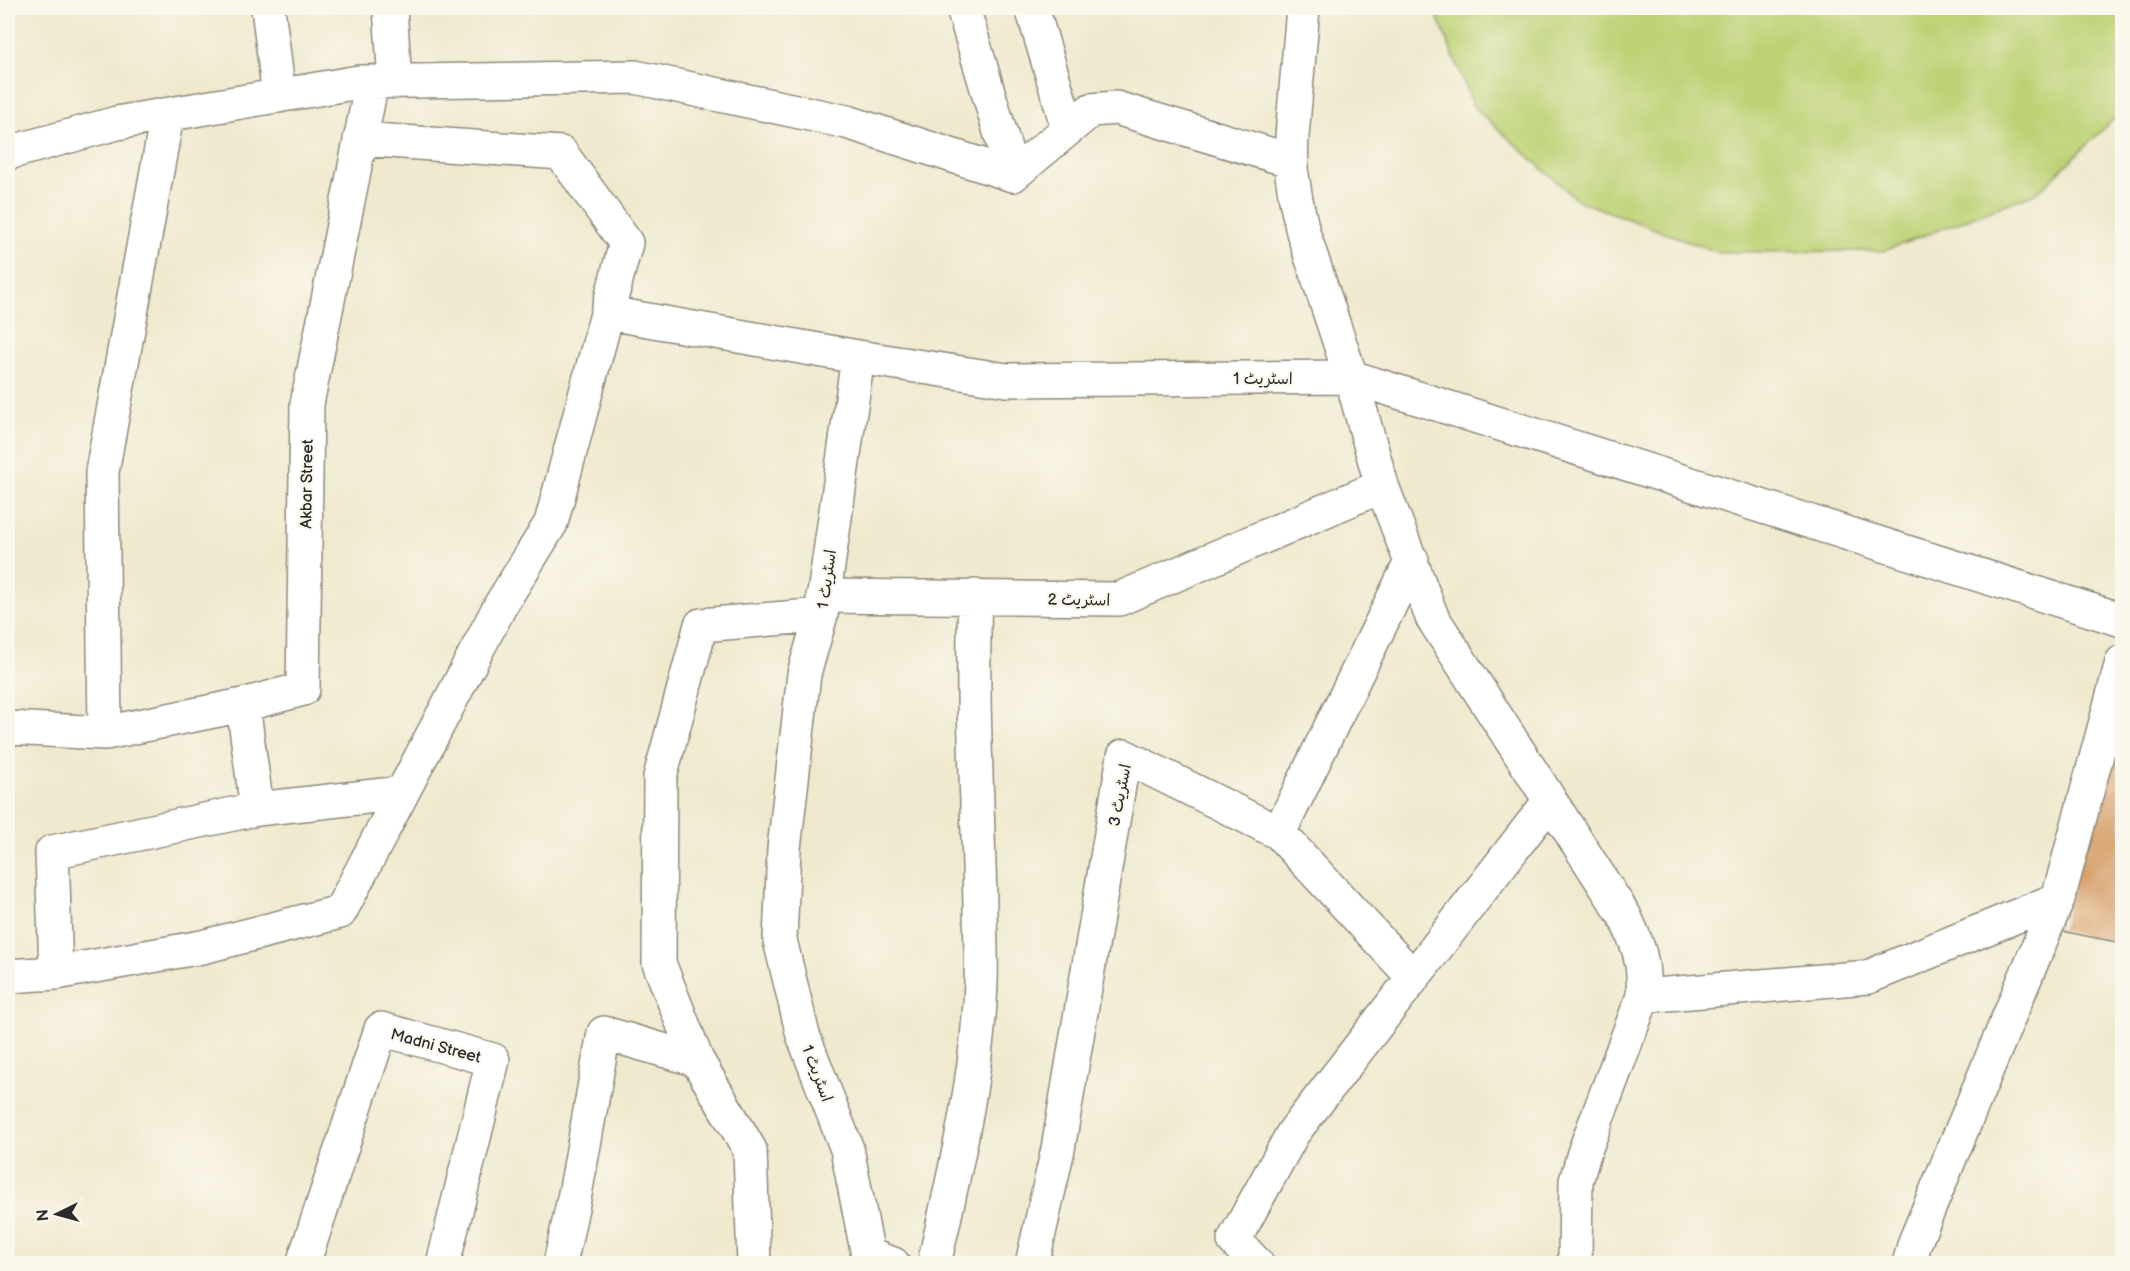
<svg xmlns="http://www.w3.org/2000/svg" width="2130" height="1271" viewBox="0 0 2130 1271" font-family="'Balsamiq Sans','Playpen Sans Arabic',sans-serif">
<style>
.green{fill:#bdd275;stroke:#747e50;stroke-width:1.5}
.building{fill:#d69b65}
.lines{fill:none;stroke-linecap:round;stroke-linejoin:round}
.minor-casing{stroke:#8d8a7c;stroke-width:36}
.minor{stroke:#fff;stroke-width:33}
.labels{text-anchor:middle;stroke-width:4.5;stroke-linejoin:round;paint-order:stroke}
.street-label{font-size:16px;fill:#2b2b2b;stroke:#fbf7ec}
</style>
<rect width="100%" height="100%" fill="#fbf7ec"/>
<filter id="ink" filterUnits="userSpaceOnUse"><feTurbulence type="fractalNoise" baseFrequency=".0167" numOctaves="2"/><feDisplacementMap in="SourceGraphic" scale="12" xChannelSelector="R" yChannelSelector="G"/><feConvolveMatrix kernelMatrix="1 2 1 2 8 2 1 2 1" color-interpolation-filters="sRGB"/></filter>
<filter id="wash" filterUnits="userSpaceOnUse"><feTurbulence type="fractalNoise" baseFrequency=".008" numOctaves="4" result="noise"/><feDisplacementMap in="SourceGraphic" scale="24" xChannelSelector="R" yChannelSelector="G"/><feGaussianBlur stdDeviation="1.35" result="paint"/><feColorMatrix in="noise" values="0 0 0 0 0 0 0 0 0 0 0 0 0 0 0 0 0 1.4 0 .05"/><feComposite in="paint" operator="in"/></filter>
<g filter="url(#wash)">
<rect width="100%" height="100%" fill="#efe9cd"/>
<path class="green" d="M1434,8H2122V111L2038,192L1884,251L1717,252L1577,200L1474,107Z"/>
<g id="blocks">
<path class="building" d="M2122,695V943L2061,931Z"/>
</g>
</g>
<g filter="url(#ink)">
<use href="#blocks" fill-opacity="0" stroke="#8d8a7c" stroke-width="1.5"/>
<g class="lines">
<g class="minor-casing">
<path id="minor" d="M268,8L279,96
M390,8L395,82
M963,8L1013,175
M1032,8L1068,128
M1303,8L1292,136L1291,169L1296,200L1303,232L1351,377L1382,486L1432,617L1624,915C1639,947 1645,961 1643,996L1584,1153L1576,1181L1575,1257L1576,1264
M8,153L117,123L359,82L635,77L847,122L1013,175L1091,110L1116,108L1292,161
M608,313L858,357L1007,380L1351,377L2122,620
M858,357L821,615L804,674L784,849L780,940L803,1035L847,1149L868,1255L893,1264
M823,596L1119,599L1382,486
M243,705L257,809
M8,728L105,733L243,705L303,689L307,404L372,82
M105,733L102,472L167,116
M1279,833L1412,560
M56,973L202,947L340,912L500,606L551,523L626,243L561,153L360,139
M8,976L56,973L52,852L257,809L402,793
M1643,996L1868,977L2058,899L2122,662
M303,1264L381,1029L493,1060L443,1264
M560,1264L576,1189L604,1033L697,1060
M754,1264L750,1150L697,1060L659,963L660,777L701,625L821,615
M934,1264C955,1171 978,1077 981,982C982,956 980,931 980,905C978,802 971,699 975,596
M1032,1264L1058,1149L1124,756L1279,833L1413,977
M1257,1264L1234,1240L1293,1133L1549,802
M1909,1264L1915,1242L2058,899"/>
</g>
<use href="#minor" class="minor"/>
</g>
</g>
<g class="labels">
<g class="street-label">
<text x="1263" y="384">اسٹریٹ 1</text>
<text transform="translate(306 484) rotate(-89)" y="6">Akbar Street</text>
<text transform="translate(826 579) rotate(-82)" y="6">اسٹریٹ 1</text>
<text transform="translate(1079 599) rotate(1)" y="6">اسٹریٹ 2</text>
<text transform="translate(1119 795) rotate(-79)" y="6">اسٹریٹ 3</text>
<text transform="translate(436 1045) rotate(15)" y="6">Madni Street</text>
<text transform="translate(818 1073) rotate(69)" y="6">اسٹریٹ 1</text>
</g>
</g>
<rect width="2130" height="1271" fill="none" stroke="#fbf7ec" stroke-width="30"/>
<g transform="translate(57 1214) rotate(265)" stroke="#fbf7ec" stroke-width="4.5" paint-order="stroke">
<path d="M0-4.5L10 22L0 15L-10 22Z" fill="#2b2b2b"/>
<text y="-9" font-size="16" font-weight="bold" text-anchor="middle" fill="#2b2b2b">N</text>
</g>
</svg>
